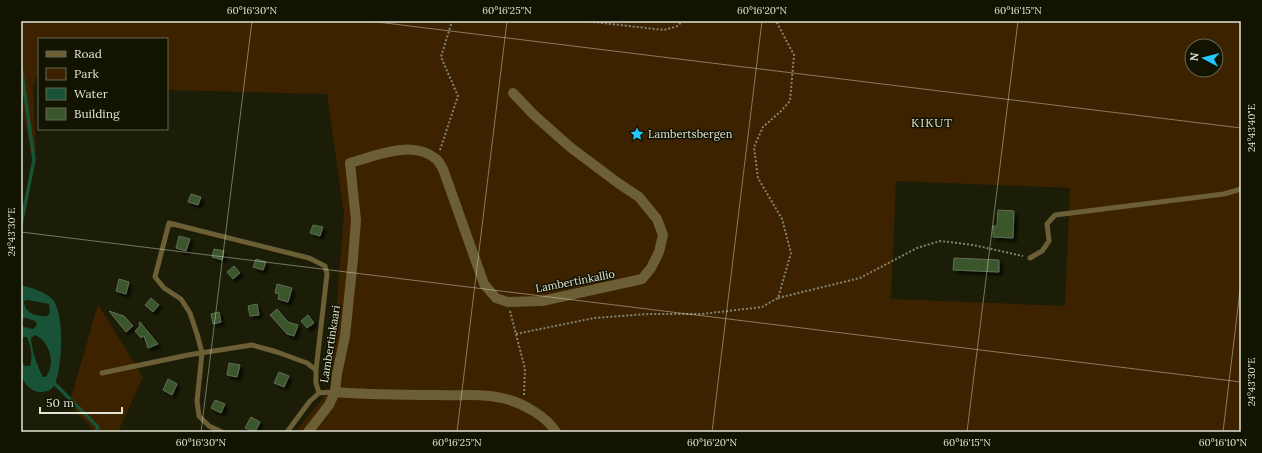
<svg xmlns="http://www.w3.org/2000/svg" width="1262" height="453" viewBox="0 0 1262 453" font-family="Lora,serif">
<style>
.green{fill:#3d2200;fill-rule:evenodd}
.water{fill:#195337;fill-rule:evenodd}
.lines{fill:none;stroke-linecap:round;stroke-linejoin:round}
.stream{stroke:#195337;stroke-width:3.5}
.building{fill:#3a572b;stroke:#5e6e57;filter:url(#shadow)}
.path{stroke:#828472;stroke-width:2;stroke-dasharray:2 2;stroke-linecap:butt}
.service{stroke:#6c5e35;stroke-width:5}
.minor{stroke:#6c5e35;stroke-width:10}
.ticks{fill:none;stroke:#e1e4d5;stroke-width:1;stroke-opacity:0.45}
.labels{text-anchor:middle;stroke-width:3;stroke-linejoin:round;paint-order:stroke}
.poi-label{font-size:11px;fill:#e1e4d5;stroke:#121401;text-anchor:start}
.street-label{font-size:11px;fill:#e1e4d5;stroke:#121401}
.neighbourhood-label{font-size:12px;letter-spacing:1px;fill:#e1e4d5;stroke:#121401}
.neatline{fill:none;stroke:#e1e4d5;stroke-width:1.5}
.ticks-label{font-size:10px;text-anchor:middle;fill:#e1e4d5}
</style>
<defs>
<filter id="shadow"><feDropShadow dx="3.5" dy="3.5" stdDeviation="1" flood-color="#0009"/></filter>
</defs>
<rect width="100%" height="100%" fill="#1b1d06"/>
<path class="green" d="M21,21H1241V432H295L330,389L344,214L327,94L167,90V39H39V74H37L33,88L36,153L31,154L21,101ZM1192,46H1216V70H1192ZM896,181L1070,188L1065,306L891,299Z
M98,304L143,377L118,432H90L92,428L69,405Z"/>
<path class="water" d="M21,286C30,286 51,294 55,303C64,319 63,372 53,387C50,391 47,391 43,392C32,393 24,385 21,374C20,371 21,366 21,362L25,366H30C33,356 31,347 27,337H23L21,339V324L24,327L33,329L37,325L35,321L26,318L22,319L21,320ZM28,300L49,304L50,313L47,316C37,317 24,313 24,301ZM35,335C50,342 56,363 46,377H43C37,366 32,351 31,338Z"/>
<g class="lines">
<path class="stream" d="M21,66L34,160L21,225
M52,381L98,427L96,432"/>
</g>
<path class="building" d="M191,194L201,197L198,205L188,202Z
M998,210L1014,211L1013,238L993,237V226H997Z
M313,225L323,227L320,236L310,233Z
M179,236L190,239L186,251L176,248Z
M214,249L224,251L222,260L212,257Z
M954,258L999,260V272L953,270Z
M256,259L266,262L263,270L253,267Z
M234,266L240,273L233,279L227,272Z
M119,279L129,282L126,294L116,291Z
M277,284L292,288L288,302L278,299L279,294L275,293Z
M151,298L159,305L153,312L145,305Z
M257,304L259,315L250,316L248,306Z
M277,309L288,322L298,325L294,336L287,334L270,315Z
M109,311L124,316L133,326L126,332Z
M219,312L221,322L213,324L211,314Z
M308,315L314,323L307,328L301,321Z
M140,322L158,344L148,348L144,336L141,338L135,331L140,326L139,323Z
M229,363L240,365L237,377L227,375Z
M279,372L289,376L284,387L274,383Z
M168,379L177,384L172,395L163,390Z
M215,400L225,404L221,413L211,408Z
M251,417L260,422L255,432L245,428Z"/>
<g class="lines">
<path class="path" d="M585,21L664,30L678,26L682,21
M440,150L458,96L441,57L452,21
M778,298L860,278L917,248L940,241L973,245L1023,256
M510,311L525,369L524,395
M516,334L594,318L648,314H702L762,307L778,298L791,253L782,219L758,178L754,147L763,127L781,111L790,101L794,55L776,21"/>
<path class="service" d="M1030,258L1042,251L1049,241L1047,224L1055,215L1224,194L1241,189
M102,373L188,355L252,345L277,352L307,363L316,370V383L319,393
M222,432L209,426L199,416L197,401L202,353L197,334L190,313L181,299L164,288L155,277L169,223L309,258L325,266L327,274L316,370
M287,432L310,401L319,393L331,392L333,396"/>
<path class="minor" d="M335,392C369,395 404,395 439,395C461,396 485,393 506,399C524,404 546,416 556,432
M308,432L329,405L335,392L337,374L345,336L353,259L356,220L350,163C375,156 413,139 436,159C439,161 441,166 443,169L484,284L496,298L508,302L542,301L642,279L651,268L659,252L663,235L657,219L639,197L618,183L570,147L534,115L513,93"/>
</g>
<path class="ticks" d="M369,21L1241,128M21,232L1241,382M201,432L252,21M457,432L507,21M712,432L762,21M967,432L1018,21M1223,432L1241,282"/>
<defs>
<g id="sight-bare" transform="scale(1.08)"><path d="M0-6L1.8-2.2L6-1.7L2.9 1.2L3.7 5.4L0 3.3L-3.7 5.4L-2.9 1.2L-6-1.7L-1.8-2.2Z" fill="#22c9fe" stroke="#121401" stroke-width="2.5" paint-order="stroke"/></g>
</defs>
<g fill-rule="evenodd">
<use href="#sight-bare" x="637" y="134"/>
</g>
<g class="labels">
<g class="poi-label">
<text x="648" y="138">Lambertsbergen</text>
</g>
<g class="street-label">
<text transform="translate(575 281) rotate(-11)" y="4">Lambertinkallio</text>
<text transform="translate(330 344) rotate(-81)" y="4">Lambertinkaari</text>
</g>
<g class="neighbourhood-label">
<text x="932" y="127">KIKUT</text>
</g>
</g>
<rect width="1262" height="453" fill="none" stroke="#121401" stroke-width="44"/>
<rect x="38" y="38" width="130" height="92" fill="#121401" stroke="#656756"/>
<rect x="46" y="51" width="20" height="6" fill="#6c5e35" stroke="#656756"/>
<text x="74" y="58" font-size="12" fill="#e1e4d5">Road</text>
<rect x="46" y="68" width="20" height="12" fill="#3d2200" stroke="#656756"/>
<text x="74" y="78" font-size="12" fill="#e1e4d5">Park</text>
<rect x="46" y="88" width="20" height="12" fill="#195337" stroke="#656756"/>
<text x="74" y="98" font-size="12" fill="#e1e4d5">Water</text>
<rect x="46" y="108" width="20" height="12" fill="#3a572b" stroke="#656756"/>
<text x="74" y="118" font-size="12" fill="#e1e4d5">Building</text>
<g transform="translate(1204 58) rotate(277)"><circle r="19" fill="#121401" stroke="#656756"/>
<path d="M0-3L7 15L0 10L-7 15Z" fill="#22c9fe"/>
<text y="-6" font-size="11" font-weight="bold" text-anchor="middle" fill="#e1e4d5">N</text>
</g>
<path d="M40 407v6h82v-6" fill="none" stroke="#e1e4d5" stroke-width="2"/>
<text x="46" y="407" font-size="12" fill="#e1e4d5" stroke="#121401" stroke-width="3" paint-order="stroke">50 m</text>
<rect x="22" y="22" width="1218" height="409" class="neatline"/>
<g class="ticks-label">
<text x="252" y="14">60°16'30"N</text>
<text x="507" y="14">60°16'25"N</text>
<text x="762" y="14">60°16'20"N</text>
<text x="1018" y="14">60°16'15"N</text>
<text transform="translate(1251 128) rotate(-90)" y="4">24°43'40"E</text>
<text transform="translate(11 232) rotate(-90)" y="4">24°43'30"E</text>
<text transform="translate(1251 382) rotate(-90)" y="4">24°43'30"E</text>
<text x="201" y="446">60°16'30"N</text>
<text x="457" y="446">60°16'25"N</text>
<text x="712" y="446">60°16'20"N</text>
<text x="967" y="446">60°16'15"N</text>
<text x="1223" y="446">60°16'10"N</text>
</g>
</svg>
